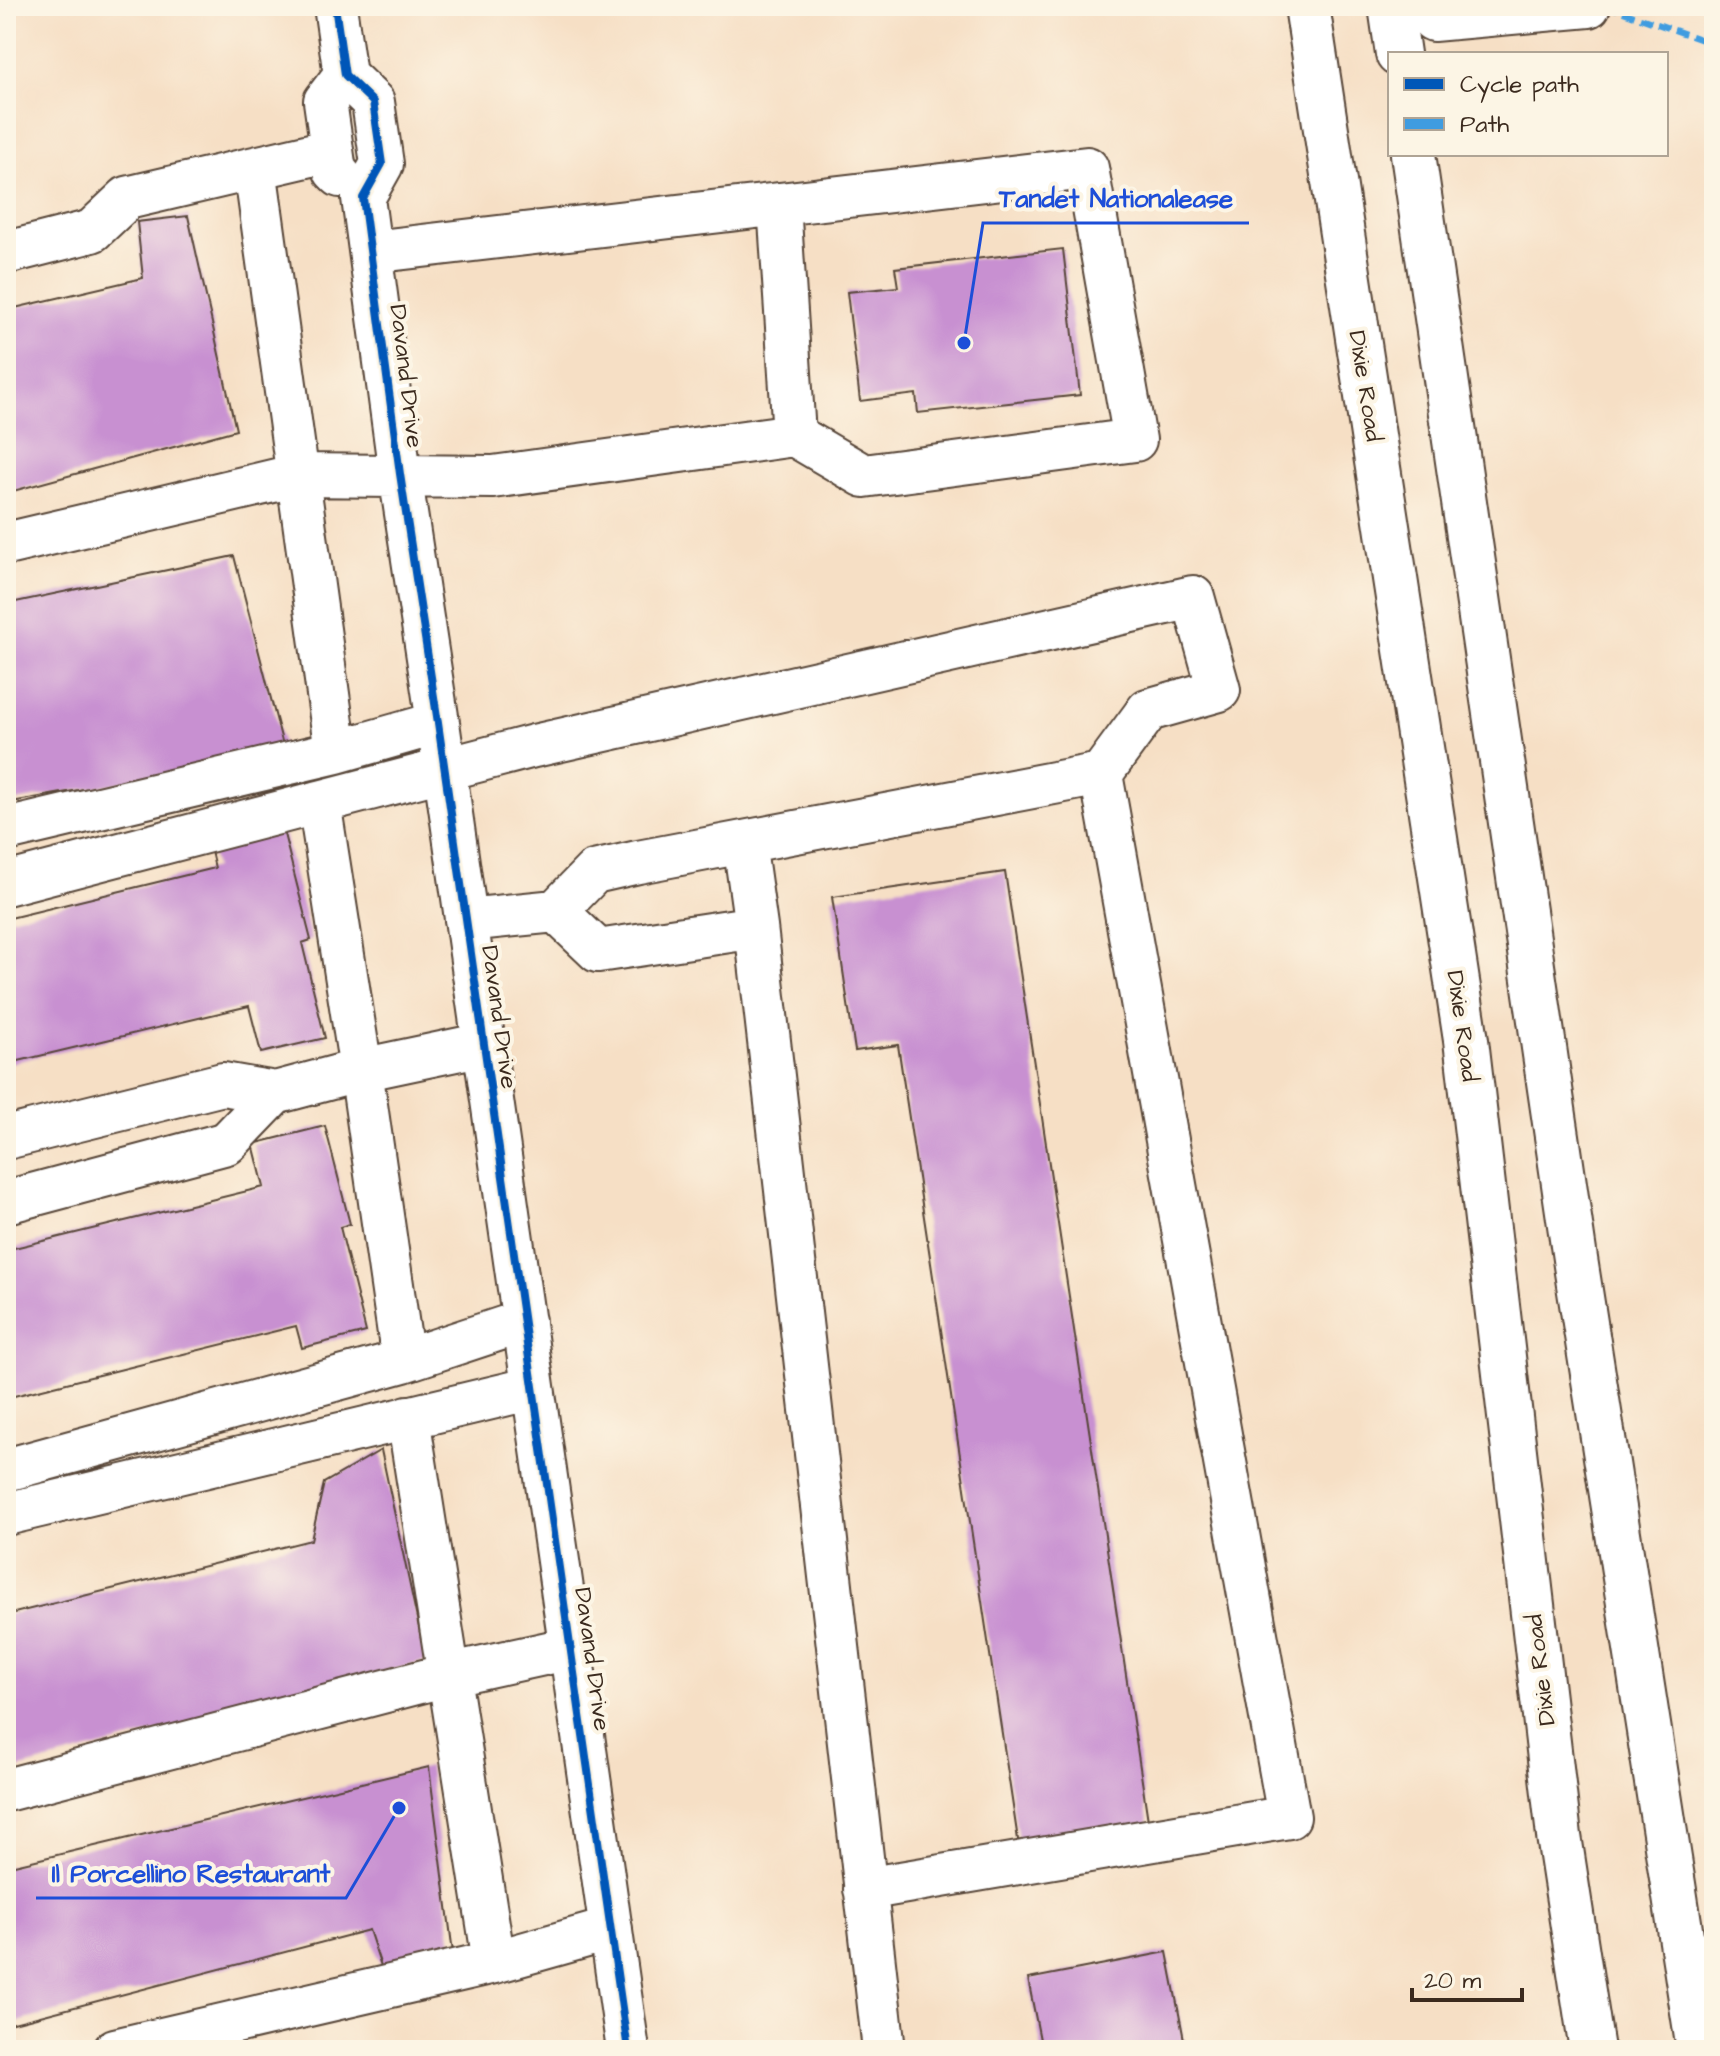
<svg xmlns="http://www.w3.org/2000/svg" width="1720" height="2056" viewBox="0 0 1720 2056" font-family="'Architects Daughter',sans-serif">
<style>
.building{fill:#c890d1}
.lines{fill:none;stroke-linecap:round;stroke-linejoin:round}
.minor-casing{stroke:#574537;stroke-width:46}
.major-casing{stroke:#574537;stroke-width:48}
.minor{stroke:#fff;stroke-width:42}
.major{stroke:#fff;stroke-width:44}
.quiet{stroke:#3f9ce0;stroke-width:6;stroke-dasharray:12 6;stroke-linecap:butt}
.cycleway-casing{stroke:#fcf5e5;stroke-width:13}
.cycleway{stroke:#0057b8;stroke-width:8}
.labels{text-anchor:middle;stroke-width:8;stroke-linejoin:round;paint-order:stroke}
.street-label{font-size:24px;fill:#3b2a1e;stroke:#fcf5e5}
.leader{fill:none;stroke:#1d4ed8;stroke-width:3}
.callout-dot{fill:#1d4ed8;stroke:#fcf5e5;stroke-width:3}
.callout-label{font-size:26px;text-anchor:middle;font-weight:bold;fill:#1d4ed8;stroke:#fcf5e5;stroke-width:8;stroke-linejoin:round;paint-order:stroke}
</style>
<rect width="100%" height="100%" fill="#fcf5e5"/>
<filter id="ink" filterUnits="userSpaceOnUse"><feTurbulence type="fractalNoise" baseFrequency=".0125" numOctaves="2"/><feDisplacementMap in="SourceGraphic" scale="16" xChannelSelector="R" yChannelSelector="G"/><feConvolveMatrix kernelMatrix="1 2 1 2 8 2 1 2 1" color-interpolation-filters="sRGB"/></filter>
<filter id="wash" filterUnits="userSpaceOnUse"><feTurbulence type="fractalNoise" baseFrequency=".006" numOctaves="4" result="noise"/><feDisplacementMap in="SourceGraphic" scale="32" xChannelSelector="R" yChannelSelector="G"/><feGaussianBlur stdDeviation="1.8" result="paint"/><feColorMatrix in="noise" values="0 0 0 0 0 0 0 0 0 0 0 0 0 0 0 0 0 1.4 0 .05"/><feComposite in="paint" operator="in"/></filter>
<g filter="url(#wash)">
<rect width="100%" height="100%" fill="#f6dfc5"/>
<g id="blocks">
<path class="building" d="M188,216L236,430L6,493V310L143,278L137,222Z
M1063,249L1080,395L918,413L916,394L860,401L847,292L898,287L895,268Z
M234,556L285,753L6,803V604Z
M283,830L311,940L302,943L325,1038L261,1053L249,1006L6,1064V919L215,868L210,847Z
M1005,872L1150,1834L1020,1853L898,1045L855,1051L832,897Z
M325,1126L350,1224L340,1227L366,1332L302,1348L296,1326L6,1398V1250L264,1187L253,1144Z
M381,1450L426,1661L6,1772V1615L311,1540L324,1483Z
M429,1767L453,1953L382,1969L369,1930L6,2025V1867Z
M1167,1952L1186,2050H1042L1028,1979Z"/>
</g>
</g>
<g filter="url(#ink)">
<use href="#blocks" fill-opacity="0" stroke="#574537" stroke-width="2"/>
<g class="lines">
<g class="minor-casing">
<path id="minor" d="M335,6L345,75L373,102L382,164L363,198L400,474L438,723L628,2050
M1433,20L1589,6
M255,168L336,752
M340,176L335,171L325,101L345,75
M779,204L794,435
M6,253L92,231L127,198L332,150
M6,544L298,475L493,477L794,435L864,476L1135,440L1087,168L371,252
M319,802L361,1070L403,1361
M6,830L336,752L438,723
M744,842L756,927L884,2050
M6,884L534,746L1193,597L1219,690L1148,710L1101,774
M556,911L598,951L756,927
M466,920L556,911L594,872L638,862L1101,774L1289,1817L865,1889
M6,1138L223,1084L275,1093
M6,1202L227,1143L275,1093L361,1070L484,1044
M408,1417L494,1962
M6,1470L403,1361L524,1321
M6,1514L533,1388
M6,1790L447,1675L571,1648
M115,2050L494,1962L611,1929"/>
</g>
<g class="major-casing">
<path id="major" d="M1307,6L1466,1040L1559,1836L1592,2050
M1391,6L1398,54
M1413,154L1575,1259L1699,2050"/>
</g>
<use href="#minor" class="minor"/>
<use href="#major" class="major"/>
<path class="quiet" d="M1606,6L1714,44"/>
<g class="cycleway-casing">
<path id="cycleway" d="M335,6L345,75L373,102L382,164L363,198L400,474L438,723L628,2050"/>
</g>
<use href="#cycleway" class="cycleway"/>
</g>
</g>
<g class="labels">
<g class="street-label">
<text transform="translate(407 376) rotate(83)" y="8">Davand Drive</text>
<text transform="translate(1366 386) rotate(81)" y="8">Dixie Road</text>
<text transform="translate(500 1017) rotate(82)" y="8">Davand Drive</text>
<text transform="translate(1463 1026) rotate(82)" y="8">Dixie Road</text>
<text transform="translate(593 1659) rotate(82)" y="8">Davand Drive</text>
<text transform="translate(1540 1670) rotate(-97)" y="8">Dixie Road</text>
</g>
</g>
<path class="leader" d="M964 343L983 223H1249M399 1808L346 1898H36"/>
<g class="callout-dot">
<circle cx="964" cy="343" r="8"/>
<circle cx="399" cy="1808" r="8"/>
</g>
<g class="callout-label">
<text x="1116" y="207">Tandet Nationalease</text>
<text x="191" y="1882">Il Porcellino Restaurant</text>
</g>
<rect width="1720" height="2056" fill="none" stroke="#fcf5e5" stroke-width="32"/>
<rect x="1388" y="52" width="280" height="104" fill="#fcf5e5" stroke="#afa495" stroke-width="2"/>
<rect x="1404" y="78" width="40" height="12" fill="#0057b8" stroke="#afa495" stroke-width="2"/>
<text x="1460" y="92" font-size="24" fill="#3b2a1e">Cycle path</text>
<rect x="1404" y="118" width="40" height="12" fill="#3f9ce0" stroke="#afa495" stroke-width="2"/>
<text x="1460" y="132" font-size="24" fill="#3b2a1e">Path</text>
<path d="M1412 1988v12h110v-12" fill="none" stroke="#3b2a1e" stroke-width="4"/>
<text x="1424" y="1988" font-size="24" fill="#3b2a1e" stroke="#fcf5e5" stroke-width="6" paint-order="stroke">20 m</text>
</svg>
